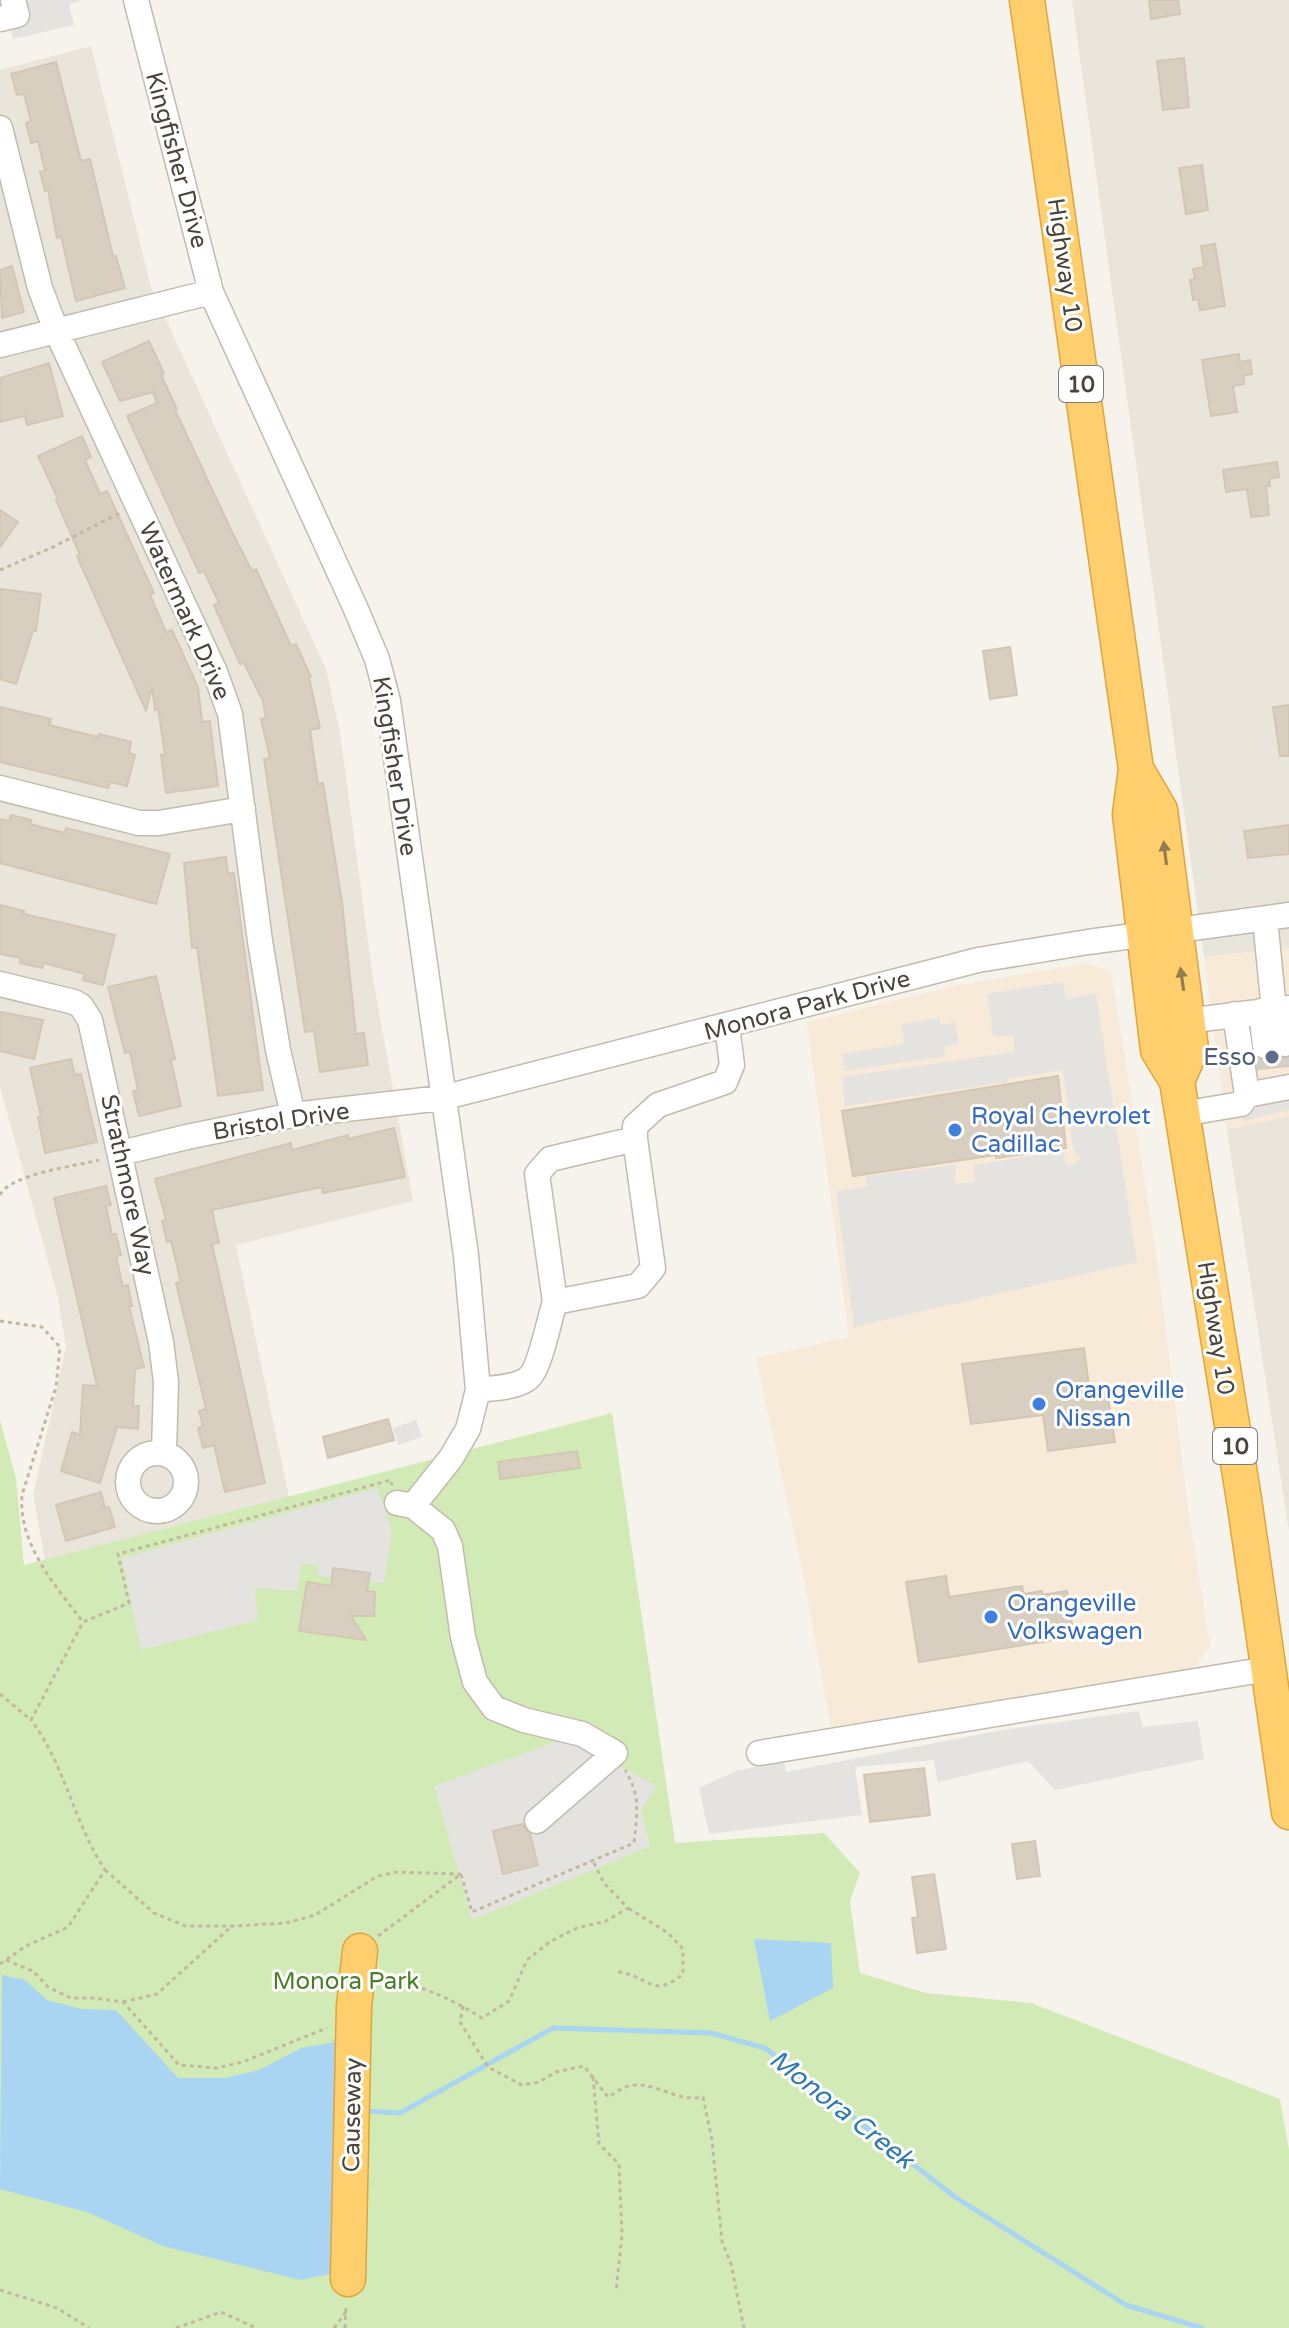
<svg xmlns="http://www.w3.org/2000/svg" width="1289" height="2328" viewBox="0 0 1289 2328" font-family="'Varela Round',sans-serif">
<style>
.residential{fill:#eae5da}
.commercial{fill:#f7ead8}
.green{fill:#d2eab5}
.parking{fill:#e5e3e0;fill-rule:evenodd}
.water{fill:#a9d4f2}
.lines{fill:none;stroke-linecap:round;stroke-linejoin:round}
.stream{stroke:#a9d4f2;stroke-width:5}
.building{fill:#d8cfc1;stroke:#d3c7b4;stroke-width:2}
.minor-tunnel{stroke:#d4d0c8;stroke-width:24;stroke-dasharray:24 12;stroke-linecap:butt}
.minor-casing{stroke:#c2bbae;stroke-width:27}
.highway-casing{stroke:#e0a43c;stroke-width:37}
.path{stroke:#c4b79f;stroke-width:3;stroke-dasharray:4 4;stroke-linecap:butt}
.minor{stroke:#fff;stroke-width:24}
.highway{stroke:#ffcf6e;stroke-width:34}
.oneway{fill:#937c4e}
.service-dot{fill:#5c6f8a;stroke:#fff;stroke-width:3}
.shop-dot{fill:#3f7fe0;stroke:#fff;stroke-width:3}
.labels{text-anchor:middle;stroke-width:6;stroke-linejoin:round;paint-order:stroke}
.shield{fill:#fff;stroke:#817c74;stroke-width:2}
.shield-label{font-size:22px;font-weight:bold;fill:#4b4439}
.street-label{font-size:24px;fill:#4b4439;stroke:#fff}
.service-label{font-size:24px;fill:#4e5e75;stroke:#fff;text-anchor:end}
.shop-label{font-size:24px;fill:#366cbe;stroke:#fff;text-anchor:start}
.park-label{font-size:24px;fill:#4a7f2a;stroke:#fff}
.water-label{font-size:26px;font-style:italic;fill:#2e7ab2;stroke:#fff}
</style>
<rect width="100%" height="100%" fill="#f6f3ec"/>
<path class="residential" d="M1072,0H1289V948L1204,957Z
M91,46L151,287L326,669L340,733L373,978L413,1201L236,1245L289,1497L45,1560L33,1495L66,1347L57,1294L0,1087V70Z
M1289,1116V1531L1227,1130Z"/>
<path class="commercial" d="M1289,948V1116L1227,1130L1204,957Z
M1086,963L1111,971L1158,1266L1188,1509L1210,1646L1195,1668L831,1727L803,1574L756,1358L849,1337L807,1022L954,986Z"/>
<path class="green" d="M612,1413L675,1843L824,1833L860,1873L850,1901L860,1973L926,1993L1031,2003L1280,2099L1289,2150V2328H0V1420L16,1478L24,1565Z"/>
<path class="parking" d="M0,0H84L69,4L74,25L13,39L4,3H0Z
M1062,982L1067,999L1096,993L1137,1262L854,1327L836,1192L867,1186L865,1176L955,1165V1183L975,1182L974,1165L1063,1151L1066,1165L1074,1164L1081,1159L1073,1149L1063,1070L1008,1079L1007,1082L845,1106L842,1077L1014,1052V1035L993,1037L987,994Z
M939,1018L941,1025L955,1022L959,1044L944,1046L946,1056L845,1071L842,1054L904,1044L901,1024Z
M1289,1094V1110L1243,1121L1240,1106Z
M416,1420L422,1437L398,1445L393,1428Z
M377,1488L392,1530L384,1583L317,1576L319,1565L302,1564L297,1591L255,1588L258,1620L141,1650L122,1558Z
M1139,1711L1143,1727L1198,1721L1204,1759L1055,1790L1028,1761L938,1782L934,1760L855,1767L862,1815L709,1834L699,1788L736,1771L784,1761L786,1772L1002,1730Z
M566,1738L657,1786L641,1811L650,1846L472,1920L434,1786ZM527,1823L538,1865L504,1873L493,1831Z"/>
<path class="water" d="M754,1939L831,1943L833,1988L770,2021Z
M2,1975L25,1980L47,2000L81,2009L116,2010L178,2078H226L259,2070L301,2048L331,2043L345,2029L339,2272L301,2280L163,2246L87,2212L0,2189Z"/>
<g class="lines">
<path class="stream" d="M363,2111L400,2113L553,2028L711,2033L765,2048L955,2197L1126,2305L1202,2328"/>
</g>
<path class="building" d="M1149,0H1178L1180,14L1151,19Z
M1184,58L1189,107L1163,110L1157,61Z
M56,62L81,161L90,159L113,256H116L125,288L76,301L61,236L57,238L48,190L45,191L40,172L45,171L38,141L31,143L26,123L31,121L24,94L17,95L11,74Z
M1202,165L1208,210L1186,214L1179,168Z
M1215,244L1225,306L1200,310L1198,299L1193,300L1190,280L1195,279L1193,269L1204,267L1201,246Z
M12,266L24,312L2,318L0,270Z
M149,341L164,374L161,375L177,409L175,410L233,534L252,571L256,569L291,646L296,644L311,677L309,678L320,728L310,730L318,784L323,783L342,902L356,1034L364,1033L368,1065L320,1072L314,1031L305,1032L264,759L270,758L261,719L266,718L263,701L244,663L240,664L214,605L219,603L204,571L199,573L127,416L157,403L153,392L120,401L102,362Z
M1239,354L1240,362L1250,360L1252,374L1243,376L1244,384L1233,386L1237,412L1211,416L1202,360Z
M49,363L63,416L27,425L25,416L0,422V378Z
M82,436L91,457L85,460L100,494L107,491L154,593L150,595L157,611L166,632L172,630L198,687L202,722L210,721L218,786L166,793L161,755H165L158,708L155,710L152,687L146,711L77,556L80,555L56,500L58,499L38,456Z
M1277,462L1279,477L1269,479L1270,486H1266L1269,515L1251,517L1247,489L1226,492L1223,470Z
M0,510L18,522L0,547Z
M0,589L41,594L36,631H33L16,684L0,679Z
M1010,647L1017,695L990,699L983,651Z
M1289,705V756H1280L1273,707Z
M0,707L51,719L49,725L98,737L99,734L131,742L129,753L135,755L127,786L110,782L108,788L0,762Z
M11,815L31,820L30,824L65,833L66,828L170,854L156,904L0,863V819L9,821Z
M1289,825V854L1248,858L1244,831Z
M226,857L228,874L234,873L263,1090L218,1096L197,947L192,948L184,863Z
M0,905L24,911V914L115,935L103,985L83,980L85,974L44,963L42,968L20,963L21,958L0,954Z
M156,976L175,1059L171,1060L181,1106L139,1116L133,1091L138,1090L130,1052L125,1053L108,987Z
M0,1012L43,1020L34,1059L0,1051Z
M1276,1056L1289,1058V1066L1258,1069L1257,1058L1267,1061Z
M71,1059L75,1075L81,1074L97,1142L45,1153L38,1117L41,1116L30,1068Z
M1058,1076L1066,1148L996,1158V1155L853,1176L842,1111Z
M394,1128L405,1177L323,1193L322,1187L212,1210L219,1243L212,1244L265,1483L225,1492L214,1445L203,1448L198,1428L203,1426L199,1411L206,1409L176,1283L181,1282L171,1241L167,1242L162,1221L166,1220L155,1179L291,1143L292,1150L348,1135V1139Z
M106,1186L111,1205L106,1206L112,1235L116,1234L121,1255L116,1256L123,1287L128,1285L132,1306H129L144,1367L135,1369L133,1406H139L138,1429L117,1427L100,1483L61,1471L72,1432L80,1435L83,1385L97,1386L54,1198Z
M1084,1348L1090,1394L1107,1392L1115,1442L1048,1451L1043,1415L971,1424L962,1364Z
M388,1419L394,1440L328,1458L323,1437Z
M577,1451L580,1468L500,1479L498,1462Z
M101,1492L105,1508L109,1507L115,1527L66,1541L56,1505Z
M333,1568L370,1573L367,1591L375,1592L374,1616H351L366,1640L299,1631L307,1582L331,1586Z
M946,1576L949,1597L1022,1586L1024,1594L1042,1591V1595L1067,1591L1074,1637L919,1662L906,1582Z
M924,1768L930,1815L870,1822L864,1775Z
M522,1824L530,1834L538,1865L503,1874L493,1831Z
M1035,1841L1040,1876L1017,1879L1012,1844Z
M934,1874L946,1949L917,1953L912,1918L918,1917L912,1877Z"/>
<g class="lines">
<path class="minor-tunnel" d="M1285,1044L1288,1066
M1265,1046L1269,1068"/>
<g class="minor-casing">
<path id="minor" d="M136,0L211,292L355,607L377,659L388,701L466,1255L478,1390L468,1429L451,1458L413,1506
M0,19L17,15L13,0
M0,128L40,288L56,330L215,672L230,714L260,941L278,1050L293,1115
M0,345L211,292
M0,788L139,823H159L243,809
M1265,919L1274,1010
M0,984L74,1002L81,1006L90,1020L161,1342L166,1382L164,1452
M1281,1009L1285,1044
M1261,1011L1265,1046
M1187,1021L1289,1008
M1247,1095L1289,1087
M1182,1114L1241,1104L1247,1095L1235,1014
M121,1153L187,1137L293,1115L442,1098L978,960L1088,942L1289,915
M555,1302L537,1174L550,1159L635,1139
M478,1390C493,1388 515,1388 527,1379C540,1371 549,1319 555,1302L638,1286L653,1268L635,1139V1126L658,1105L725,1082L732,1065L727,1026
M128 1482a29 29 0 1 1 58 0a29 29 0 1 1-58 0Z
M397,1503L413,1506L443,1530L450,1546L463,1637L475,1682L494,1708L524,1720L582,1734L615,1753L537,1821
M759,1753L1268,1669"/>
</g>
<g class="highway-casing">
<path id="highway" d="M1027,0L1136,769L1130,814L1158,1050L1177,1081L1245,1506L1289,1812
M1136,769L1160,810L1191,1049L1177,1081
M348,2279L354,2006L360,1951"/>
</g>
<path class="path" d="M0,570L51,548L120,513
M0,1195C10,1174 76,1166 99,1160
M0,1321L42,1327L60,1347L56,1387L22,1495C18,1544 55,1585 83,1622L129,1603L118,1554L391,1480L392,1485
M0,1694L31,1720L83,1622
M105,1870L154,1913L186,1926H232L286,1923L315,1915L378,1876L396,1872L461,1874
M378,1936L461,1874L472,1912L634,1843C637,1814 641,1795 625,1770
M6,1960L33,1971L48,1987L71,1998H94L123,2002L179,2065L216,2068L243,2062L327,2028
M0,1964L26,1946L68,1927L105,1870C74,1823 65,1765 31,1720
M618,1972C648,1975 652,2000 683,1974V1949L668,1933L628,1908
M385,1981L387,1978C424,1987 450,1998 482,2018L509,2001L527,1960L551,1941L577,1928L606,1921L628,1908L604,1883L593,1861
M123,2002L157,1994L232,1926
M463,2006L460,2022L488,2067L522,2085L539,2082L556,2072L584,2066L608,2097C614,2094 620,2089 626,2087C652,2078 675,2103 703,2097L712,2140L722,2241L731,2264L744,2328
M593,2077L599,2144L619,2164L622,2235L616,2292
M0,2290L57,2308L89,2328
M176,2328L221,2312L256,2328
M334,2328L346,2312
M345,2328L346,2304"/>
<use href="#minor" class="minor"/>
<use href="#highway" class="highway"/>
</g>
<defs><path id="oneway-solid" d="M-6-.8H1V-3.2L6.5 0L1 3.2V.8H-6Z" transform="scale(2)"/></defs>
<g class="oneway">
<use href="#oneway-solid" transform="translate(1165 853) rotate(-97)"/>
<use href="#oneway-solid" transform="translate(1182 979) rotate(-98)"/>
</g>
<circle class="service-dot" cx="1272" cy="1057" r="8"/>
<g class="shop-dot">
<circle cx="955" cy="1130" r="8"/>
<circle cx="1039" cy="1404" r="8"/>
<circle cx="991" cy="1617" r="8"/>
</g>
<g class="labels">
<g class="shield">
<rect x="1059" y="366" width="44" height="36" rx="6"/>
<rect x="1213" y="1428" width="44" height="36" rx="6"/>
</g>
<g class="shield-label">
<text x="1081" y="392">10</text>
<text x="1235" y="1454">10</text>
</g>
<g class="street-label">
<text transform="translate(177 160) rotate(75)" y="8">Kingfisher Drive</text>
<text transform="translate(1065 265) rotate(82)" y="8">Highway 10</text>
<text transform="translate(185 611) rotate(66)" y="8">Watermark Drive</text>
<text transform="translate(395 766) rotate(81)" y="8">Kingfisher Drive</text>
<text transform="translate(807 1005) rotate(-15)" y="8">Monora Park Drive</text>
<text transform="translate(281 1121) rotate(-9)" y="8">Bristol Drive</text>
<text transform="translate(128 1185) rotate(78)" y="8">Strathmore Way</text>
<text transform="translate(1216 1328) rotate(81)" y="8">Highway 10</text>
<text transform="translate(352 2115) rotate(-89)" y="8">Causeway</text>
</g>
<g class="service-label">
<text x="1256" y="1065">Esso</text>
</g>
<g class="shop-label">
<text x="971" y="1124">Royal Chevrolet<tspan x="971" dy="28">Cadillac</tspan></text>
<text x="1055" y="1398">Orangeville<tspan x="1055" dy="28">Nissan</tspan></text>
<text x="1007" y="1611">Orangeville<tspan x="1007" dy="28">Volkswagen</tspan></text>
</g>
<g class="park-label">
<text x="346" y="1989">Monora Park</text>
</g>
<g class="water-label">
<text transform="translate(842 2109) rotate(38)" y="9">Monora Creek</text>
</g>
</g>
</svg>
